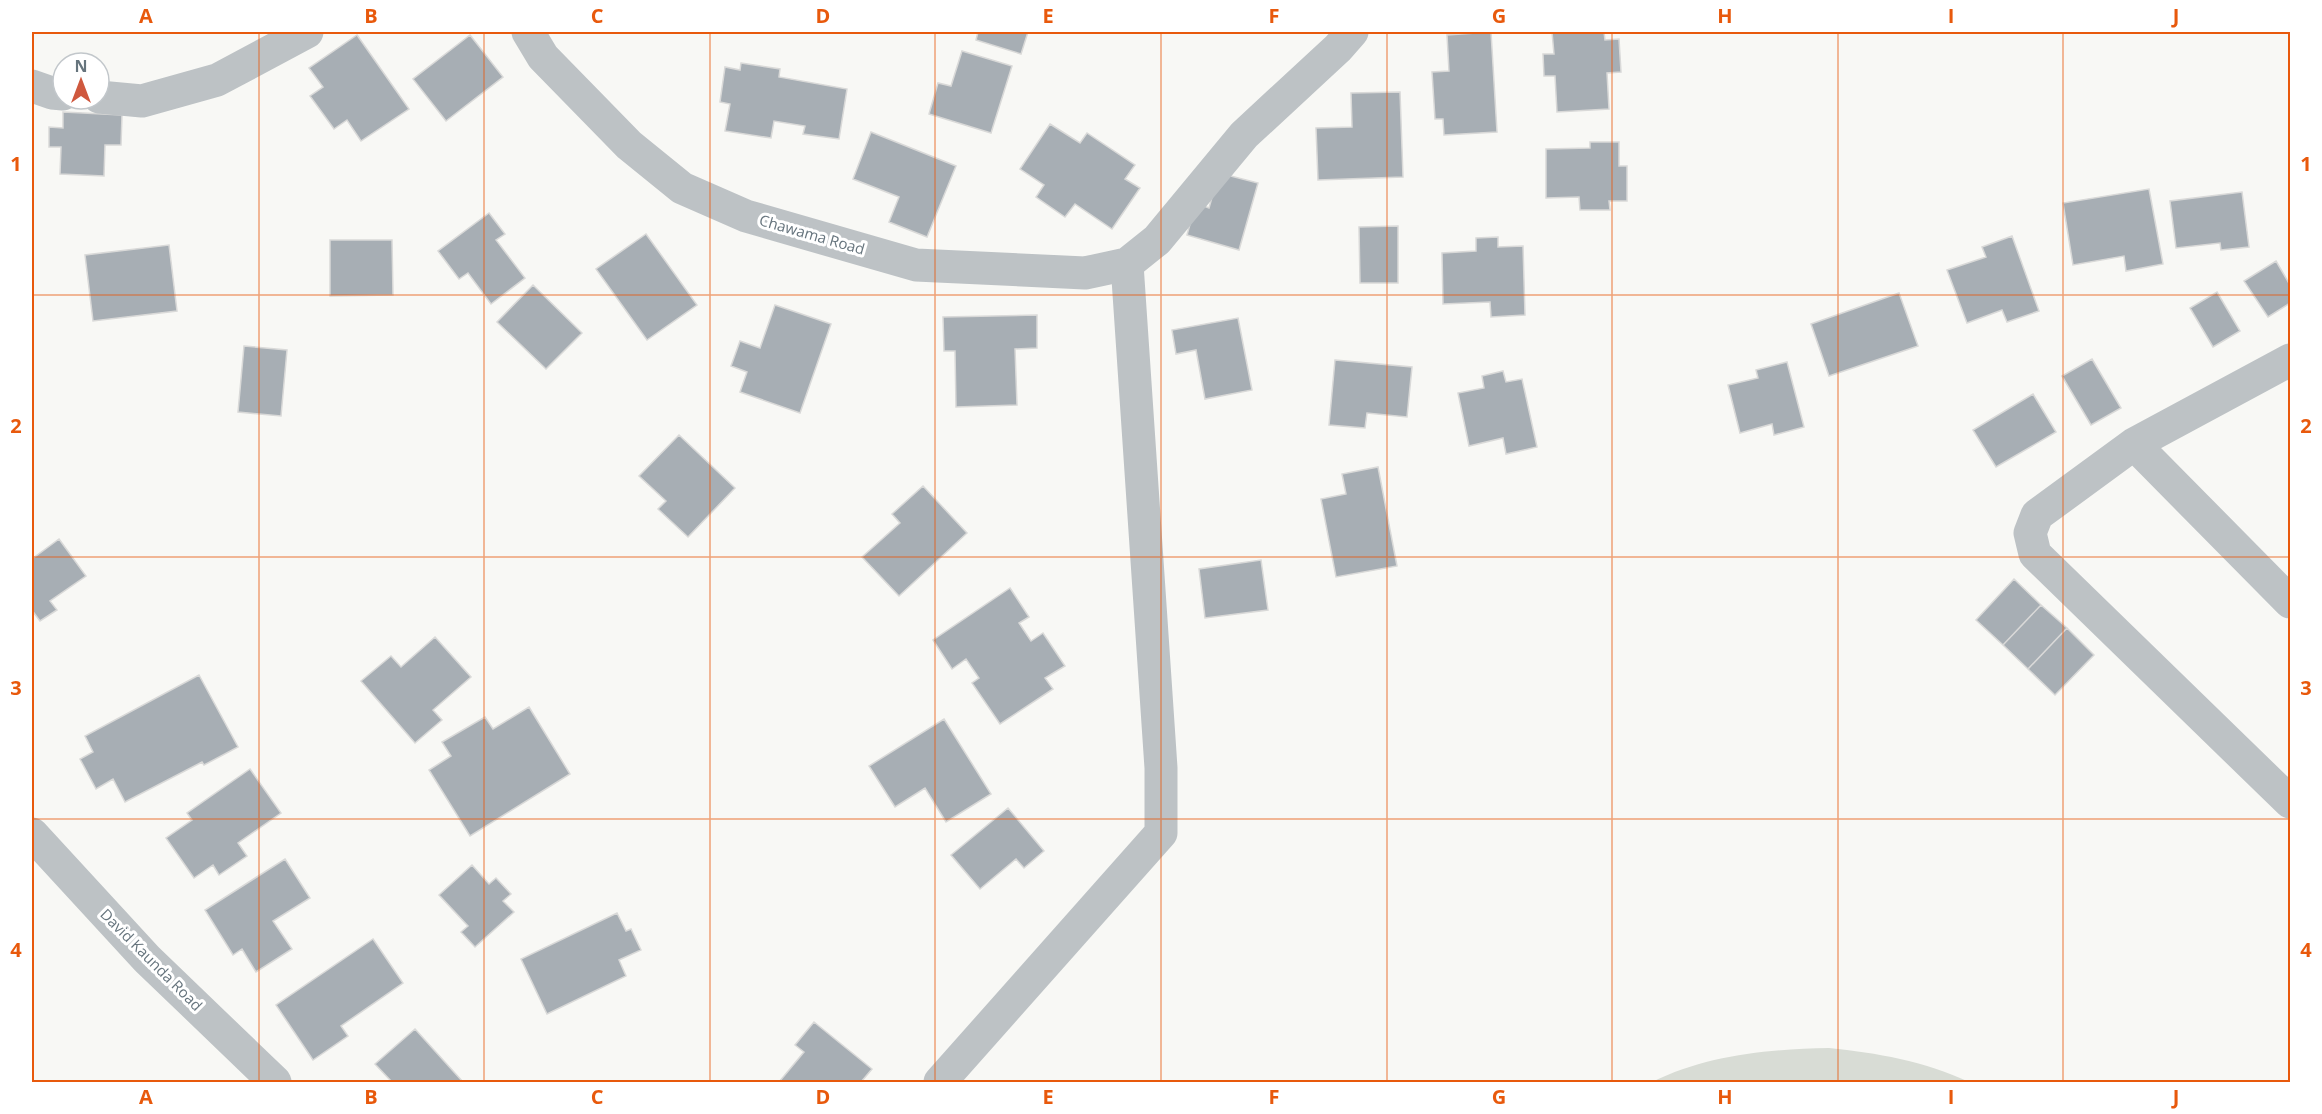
<svg xmlns="http://www.w3.org/2000/svg" width="2322" height="1114" viewBox="0 0 2322 1114" font-family="'Open Sans',sans-serif">
<style>
.green{fill:#d8dcd5}
.building{fill:#a7aeb4;stroke:#d9d9d8;stroke-width:1.5}
.lines{fill:none;stroke-linecap:round;stroke-linejoin:round}
.minor{stroke:#bdc2c5;stroke-width:33}
.tertiary{stroke:#bdc2c5;stroke-width:33}
.grid{fill:none;stroke:#e8590c;stroke-width:1.5;stroke-opacity:0.55}
.labels{text-anchor:middle;stroke-width:6;stroke-linejoin:round;paint-order:stroke}
.street-label{font-size:15px;fill:#66747d;stroke:#fff}
.neatline{fill:none;stroke:#e8590c;stroke-width:2}
.grid-label{font-size:20px;text-anchor:middle;font-weight:bold;fill:#e8590c}
</style>
<rect width="100%" height="100%" fill="#f8f8f5"/>
<path class="green" d="M1829,1048C1877,1053 1924,1061 1969,1082H1652C1706,1055 1769,1049 1829,1048Z"/>
<path class="building" d="M978,32H1028L1021,54L976,40Z
M1491,32L1497,132L1444,135L1443,119H1435L1432,72L1449,71L1447,35Z
M1552,32H1604L1605,40L1619,39L1621,72L1607,73L1609,109L1557,112L1555,76H1544L1543,54H1554Z
M357,35L409,109L361,141L347,120L334,129L310,96L323,87L309,68Z
M470,35L503,77L446,121L413,79Z
M962,51L1012,66L991,133L929,114L938,83L951,86Z
M741,63L780,69L779,77L847,89L839,139L803,134L805,126L774,121L771,138L725,131L730,104L720,102L725,67L740,70Z
M1400,92L1403,177L1318,180L1316,128L1352,127L1351,93Z
M63,112L122,115L121,145H105L104,176L60,174L61,147H49V127L63,128Z
M1050,124L1080,143L1087,133L1135,165L1125,179L1140,188L1112,229L1075,204L1065,217L1036,197L1044,185L1020,169Z
M871,132L956,166L927,237L889,222L899,197L853,179Z
M1590,142H1619V166H1627V201H1609L1610,210H1580L1579,197L1546,198V149L1590,148Z
M1219,173L1258,183L1239,250L1187,235L1196,203L1209,208Z
M2149,189L2163,264L2126,271L2124,256L2073,265L2063,203Z
M2242,192L2249,247L2221,250L2220,243L2176,248L2170,201Z
M489,213L505,234L496,240L525,278L491,304L468,273L459,279L438,251Z
M1398,226V283H1360L1359,227Z
M646,234L697,305L647,340L596,269Z
M2012,236L2039,311L2007,322L2002,310L1967,323L1947,270L1986,257L1982,247Z
M1498,237V247L1523,246L1525,315L1491,317L1490,302L1443,304L1442,253L1476,251V238Z
M330,240H392L393,295L330,296Z
M169,245L177,311L93,321L85,255Z
M2276,261L2290,285V303L2268,317L2244,281Z
M533,285L582,333L546,369L497,322Z
M2217,292L2240,331L2213,347L2190,308Z
M1899,293L1918,346L1829,376L1811,324Z
M775,305L831,324L800,413L740,392L747,372L731,366L740,341L760,348Z
M1037,315V348L1015,349L1017,405L956,407L955,351H944L943,317Z
M1238,318L1252,390L1205,399L1196,350L1176,354L1172,330Z
M244,346L287,350L281,416L238,412Z
M2092,359L2121,408L2091,425L2062,376Z
M1335,360L1412,367L1407,417L1367,413L1365,428L1329,425Z
M1787,362L1804,427L1774,435L1772,424L1740,433L1728,385L1758,378L1756,370Z
M1503,371L1506,382L1522,379L1537,447L1506,454L1503,438L1469,446L1458,393L1484,388L1482,376Z
M2033,394L2056,432L1996,467L1973,430Z
M679,435L735,488L688,537L658,509L666,501L639,476Z
M1378,467L1397,566L1336,577L1321,499L1346,494L1342,474Z
M923,486L967,533L899,596L862,557L900,523L892,514Z
M59,539L86,576L50,601L57,610L40,621L34,613L32,615V559Z
M1261,560L1268,610L1205,618L1199,569Z
M2014,579L2041,605L2003,645L1976,620Z
M1010,588L1029,617L1019,623L1031,641L1043,633L1065,666L1045,678L1053,689L1000,724L972,683L979,678L966,659L952,669L933,640Z
M2041,605L2067,628L2028,669L2003,645Z
M2067,628L2094,655L2055,695L2028,669Z
M435,637L471,677L433,710L442,720L415,743L361,681L391,656L401,667Z
M199,675L238,747L204,765L202,762L125,802L113,779L96,789L80,759L93,752L85,736Z
M529,707L570,774L470,836L429,770L451,756L442,742L485,717L493,729Z
M944,719L991,794L946,822L925,788L895,807L869,766Z
M250,769L281,813L238,843L247,856L219,875L213,865L194,878L166,838L192,820L187,813Z
M1008,808L1044,851L1024,868L1016,859L980,889L951,855Z
M285,859L310,898L273,921L292,949L256,972L242,949L233,955L205,910Z
M472,865L489,884L496,878L511,894L503,901L514,912L475,947L461,932L468,926L439,895Z
M617,913L626,931L631,929L641,950L619,960L626,976L547,1014L521,959Z
M373,939L403,983L341,1026L348,1036L313,1060L276,1005Z
M814,1022L872,1069L861,1082H779L804,1052L795,1045Z
M415,1029L463,1082H392L375,1064Z"/>
<g class="lines">
<path class="minor" d="M528,32L543,57L629,145L682,188L746,216L916,265L1085,273L1127,264L1157,240L1244,135L1338,48L1352,32
M32,86L52,93L63,94
M99,97L142,101L217,80L307,32
M2290,360L2134,444L2037,515L2030,533L2035,554L2290,802
M2134,444L2290,602
M940,1082L1161,833V768L1127,264"/>
<path class="tertiary" d="M32,834L147,959L275,1082"/>
</g>
<path class="grid" d="M259,32V1082M484,32V1082M710,32V1082M935,32V1082M1161,32V1082M1387,32V1082M1612,32V1082M1838,32V1082M2063,32V1082M32,295H2290M32,557H2290M32,819H2290"/>
<g class="labels">
<g class="street-label">
<text transform="translate(812 235) rotate(16)" y="5">Chawama Road</text>
<text transform="translate(151 960) rotate(45)" y="5">David Kaunda Road</text>
</g>
</g>
<rect width="2322" height="1114" fill="none" stroke="#ffffff" stroke-width="66"/>
<g transform="translate(81 81)"><circle r="28" fill="#ffffff" stroke="#c2c7cb" stroke-width="1.5"/>
<path d="M0-4.5L10 22L0 15L-10 22Z" fill="#cf583e"/>
<text y="-9" font-size="16" font-weight="bold" text-anchor="middle" fill="#66747d">N</text>
</g>
<rect x="33" y="33" width="2256" height="1048" class="neatline"/>
<g class="grid-label">
<text x="146" y="23">A</text>
<text x="371" y="23">B</text>
<text x="597" y="23">C</text>
<text x="823" y="23">D</text>
<text x="1048" y="23">E</text>
<text x="1274" y="23">F</text>
<text x="1499" y="23">G</text>
<text x="1725" y="23">H</text>
<text x="1951" y="23">I</text>
<text x="2176" y="23">J</text>
<text x="16" y="171">1</text>
<text x="2306" y="171">1</text>
<text x="16" y="433">2</text>
<text x="2306" y="433">2</text>
<text x="16" y="695">3</text>
<text x="2306" y="695">3</text>
<text x="16" y="957">4</text>
<text x="2306" y="957">4</text>
<text x="146" y="1104">A</text>
<text x="371" y="1104">B</text>
<text x="597" y="1104">C</text>
<text x="823" y="1104">D</text>
<text x="1048" y="1104">E</text>
<text x="1274" y="1104">F</text>
<text x="1499" y="1104">G</text>
<text x="1725" y="1104">H</text>
<text x="1951" y="1104">I</text>
<text x="2176" y="1104">J</text>
</g>
</svg>
